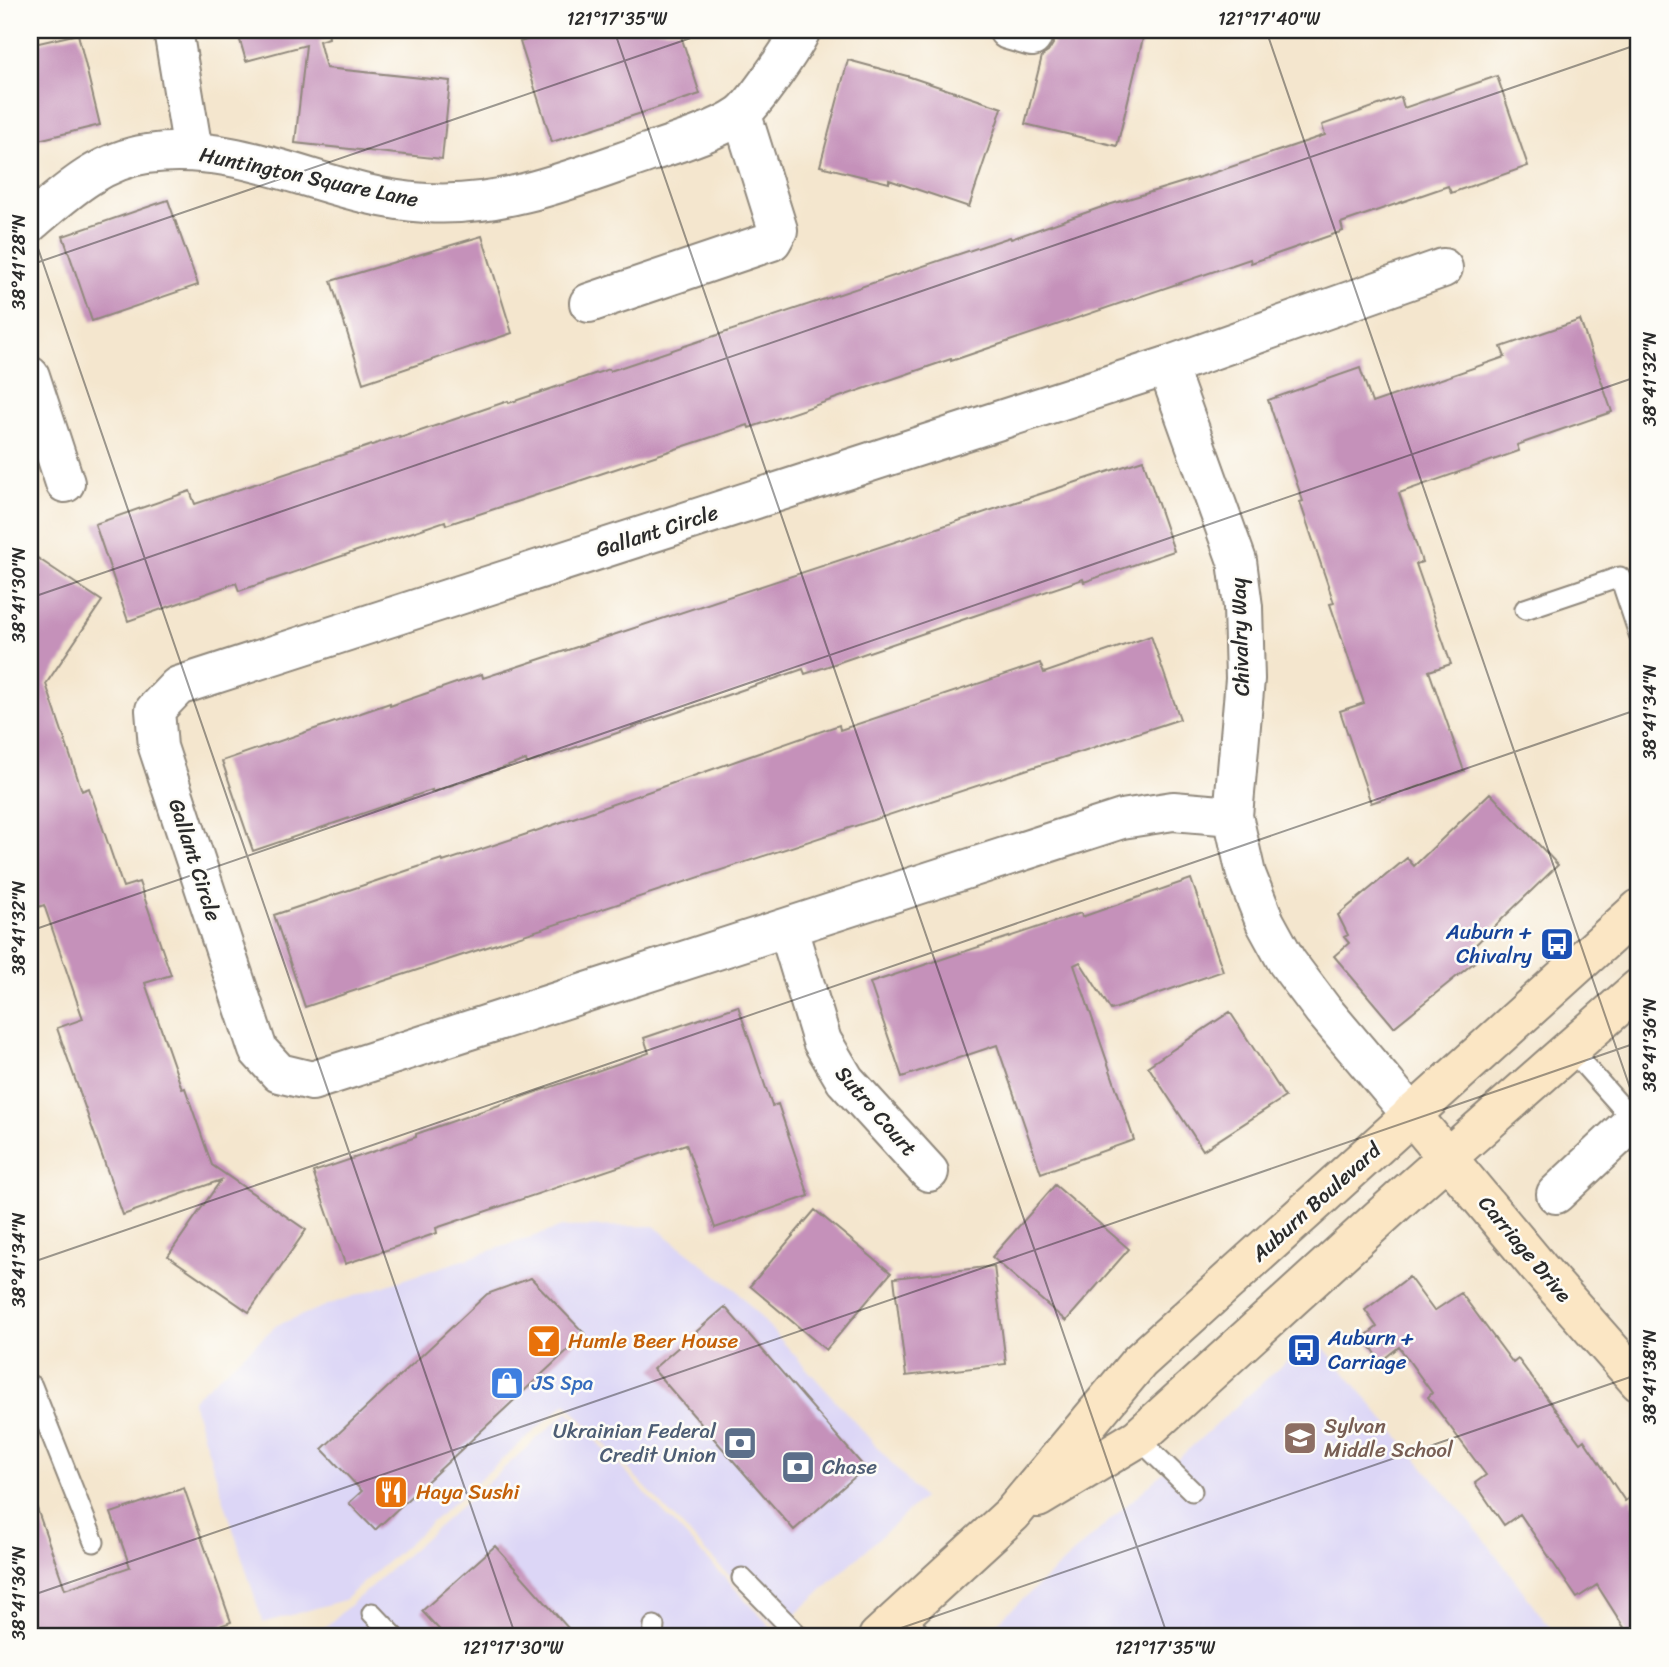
<svg xmlns="http://www.w3.org/2000/svg" width="1669" height="1667" viewBox="0 0 1669 1667" font-family="Sriracha,sans-serif">
<style>
.built{fill:#dcd6f6}
.building{fill:#c591ba}
.lines{fill:none;stroke-linecap:round;stroke-linejoin:round}
.lane-casing{stroke:#90887c;stroke-width:23}
.street-casing{stroke:#90887c;stroke-width:42}
.secondary-casing{stroke:#90887c;stroke-width:42}
.lane{stroke:#fff;stroke-width:19}
.street{stroke:#fff;stroke-width:38}
.secondary{stroke:#fbe6c4;stroke-width:38}
.ticks{fill:none;stroke:#2b2b2b;stroke-width:2;stroke-opacity:0.45}
.labels{text-anchor:middle;stroke-width:5;stroke-linejoin:round;paint-order:stroke}
.street-label{font-size:21px;fill:#2b2b2b;stroke:#fdfcf7}
.transit-label{font-size:21px;fill:#164399;stroke:#fdfcf7;text-anchor:end}
.food-label{font-size:21px;fill:#c56008;stroke:#fdfcf7;text-anchor:start}
.shop-label{font-size:21px;fill:#366cbe;stroke:#fdfcf7;text-anchor:start}
.education-label{font-size:21px;fill:#785e54;stroke:#fdfcf7;text-anchor:start}
.service-label{font-size:21px;fill:#4e5e75;stroke:#fdfcf7;text-anchor:end}
.neatline{fill:none;stroke:#2b2b2b;stroke-width:2.5}
.ticks-label{font-size:18px;text-anchor:middle;fill:#2b2b2b}
</style>
<rect width="100%" height="100%" fill="#fdfcf7"/>
<filter id="ink" filterUnits="userSpaceOnUse"><feTurbulence type="fractalNoise" baseFrequency=".0143" numOctaves="2"/><feDisplacementMap in="SourceGraphic" scale="14" xChannelSelector="R" yChannelSelector="G"/><feConvolveMatrix kernelMatrix="1 2 1 2 8 2 1 2 1" color-interpolation-filters="sRGB"/></filter>
<filter id="wash" filterUnits="userSpaceOnUse"><feTurbulence type="fractalNoise" baseFrequency=".00686" numOctaves="4" result="noise"/><feDisplacementMap in="SourceGraphic" scale="28" xChannelSelector="R" yChannelSelector="G"/><feGaussianBlur stdDeviation="1.57" result="paint"/><feColorMatrix in="noise" values="0 0 0 0 0 0 0 0 0 0 0 0 0 0 0 0 0 1.4 0 .05"/><feComposite in="paint" operator="in"/></filter>
<g filter="url(#wash)">
<rect width="100%" height="100%" fill="#f4e6ce"/>
<path class="built" d="M654,1226L736,1290L923,1498L779,1629L566,1403L344,1600L263,1623L192,1400L277,1325L333,1303L562,1227Z
M1314,1336L1485,1540L1557,1637H981Z
M568,1411L773,1629L764,1637H314Z"/>
<g id="blocks">
<path class="building" d="M237,30H328L329,38L319,41L326,68L450,81L442,159L295,143L306,45L246,61Z
M559,30H679L700,94L552,142L520,42Z
M1052,30H1108L1143,38L1117,146L1025,124L1042,56L1048,52L1053,44Z
M78,34L100,125L30,142V45Z
M848,60L907,76L1002,108L969,207L889,180V183L820,166Z
M1497,76L1528,166L1451,193L1448,186L1341,223L1343,231L1251,263L1250,259L951,361V359L749,428L748,425L446,525L445,521L239,591L236,583L128,621L95,524L190,491L195,504L399,436L400,438L508,401L509,403L609,369L610,371L1010,237L1011,239L1102,207L1213,173L1325,135L1322,125L1401,97L1404,108Z
M168,200L198,285L92,321L63,236Z
M482,236L512,333L363,383L331,281Z
M1580,320L1612,412L1517,445L1519,451L1399,493L1422,562L1416,564L1451,664L1429,671L1464,771L1371,803L1340,711L1364,703L1330,604L1334,603L1300,502L1303,501L1268,400L1360,368L1372,403L1505,357L1501,347Z
M1143,460L1174,551L1084,582L1083,579L994,609L805,674L803,669L527,764L526,760L432,792V790L253,851L222,761L390,703V706L482,674L483,678Z
M30,553L102,601L46,684L82,791L89,788L123,887L139,882L171,975L145,983L182,1089L185,1088L212,1165L306,1230L249,1312L168,1256L221,1180L123,1215L57,1028L83,1019L44,905L30,910Z
M1151,636L1180,719L305,1007L274,915L442,859L443,862L533,832L839,725L840,730L1040,663L1044,673Z
M1490,793L1558,865L1468,952L1476,961L1394,1027L1334,956L1349,943L1344,937L1348,935L1338,915L1407,858L1414,866Z
M1191,879L1223,971L1111,1010L1080,962L1074,965L1134,1140L1041,1173L997,1045L902,1077L870,983L1081,913L1082,917Z
M738,1006L772,1106L778,1104L809,1196L715,1228L686,1144L436,1228L437,1233L345,1264L313,1172L416,1137V1134L649,1053L644,1038Z
M1230,1012L1285,1097L1203,1150L1148,1066Z
M1055,1185L1129,1249L1066,1321L992,1257Z
M815,1210L891,1273L826,1350L750,1286Z
M994,1266L1006,1364L906,1376L894,1278Z
M1409,1277L1434,1311L1461,1293L1513,1363L1518,1359L1580,1443L1584,1440L1625,1501L1630,1497L1639,1512V1637H1630L1597,1585L1577,1598L1520,1514L1504,1525L1475,1483L1486,1475L1428,1397L1432,1393L1399,1347L1381,1361L1364,1337L1377,1327L1365,1310Z
M531,1278L585,1334L375,1530L349,1503L362,1491L322,1449L487,1294Z
M725,1307L865,1468L794,1530L653,1369Z
M184,1488L231,1622L190,1637H30V1501L34,1500L65,1589L130,1567L111,1513Z
M495,1546L576,1637H446L422,1611Z"/>
</g>
</g>
<g filter="url(#ink)">
<use href="#blocks" fill-opacity="0" stroke="#90887c" stroke-width="2"/>
<g class="lines">
<g class="lane-casing">
<path id="lane" d="M1525,609L1620,577L1639,634
M1570,1049L1634,1121
M30,1387L32,1386L94,1542
M1138,1438L1192,1491
M742,1578L800,1637
M372,1613L395,1637
M903,1615L923,1637
M653,1637L654,1626"/>
</g>
<g class="street-casing">
<path id="street" d="M173,30L193,151
M1008,30L1032,37
M30,223C64,194 100,160 147,154C248,140 330,198 426,203C503,208 575,178 647,153C674,144 717,131 740,115C752,107 795,45 801,30
M589,303L772,241L778,230L742,115
M1167,366L1237,561L1243,607L1245,679L1233,816L1246,874L1265,922L1287,962L1323,1010L1411,1114
M30,376L65,483
M1233,816L1173,811L1122,819L312,1081L279,1073L258,1050L158,747L155,710L178,686L1167,366L1443,268
M788,929L822,1041L845,1080L929,1172
M1556,1194L1639,1116"/>
</g>
<g class="secondary-casing">
<path id="secondary" d="M1411,1114L1539,1268L1639,1382
M1038,1498L1138,1438L1406,1194L1639,988
M878,1637L1012,1514L1139,1362L1639,909"/>
</g>
<use href="#lane" class="lane"/>
<use href="#street" class="street"/>
<use href="#secondary" class="secondary"/>
</g>
</g>
<path class="ticks" d="M614,30L1168,1637M1266,30L1639,1114M30,225L516,1637M30,265L714,30M30,598L1639,44M30,931L1639,376M30,1263L1639,709M30,1596L1639,1042M875,1637L1639,1374"/>
<defs>
<g id="bus-square" transform="scale(1.75)"><rect x="-9" y="-9" width="18" height="18" rx="4" fill="#1a4fb4" stroke="#fdfcf7"/><path d="M-5-6H5V4H4V6H2V4H-2V6H-4V4H-5ZM-3.5-4V0h7V-4ZM-3.5 1.2v1.5H-2V1.2ZM2 1.2v1.5H3.5V1.2Z" fill="#fff"/></g>
<g id="bar-square" transform="scale(1.75)"><rect x="-9" y="-9" width="18" height="18" rx="4" fill="#e8710a" stroke="#fdfcf7"/><path d="M-6-5H6L.8 .8V4.5H3.5V6h-7V4.5H-.8V.8Z" fill="#fff"/></g>
<g id="shop-square" transform="scale(1.75)"><rect x="-9" y="-9" width="18" height="18" rx="4" fill="#3f7fe0" stroke="#fdfcf7"/><path d="M-5-2.5h2.3a2.7 3.5 0 0 1 5.4 0H5L5.5 6h-11ZM-1.5-2.5h3a1.5 2.3 0 0 0-3 0Z" fill="#fff"/></g>
<g id="school-square" transform="scale(1.75)"><rect x="-9" y="-9" width="18" height="18" rx="4" fill="#8d6e63" stroke="#fdfcf7"/><path d="M0-5L7-2L0 1L-7-2ZM-4 1L0 2.5L4 1V4Q0 6-4 4Z" fill="#fff"/></g>
<g id="bank-square" transform="scale(1.75)"><rect x="-9" y="-9" width="18" height="18" rx="4" fill="#5c6f8a" stroke="#fdfcf7"/><path d="M-6-4H6V4H-6ZM0-2.3a2.3 2.3 0 1 0 0 4.6a2.3 2.3 0 1 0 0-4.6Z" fill="#fff"/></g>
<g id="restaurant-square" transform="scale(1.75)"><rect x="-9" y="-9" width="18" height="18" rx="4" fill="#e8710a" stroke="#fdfcf7"/><path d="M-5-6h1v4h1v-4h1v4h1v-4h1v5L-1.5 .5V6h-2V.5L-5-1ZM5-6V6H3V1.5H1.5Q1.5-4 5-6Z" fill="#fff"/></g>
</defs>
<g fill-rule="evenodd">
<use href="#bus-square" x="1557" y="944"/>
<use href="#bar-square" x="544" y="1341"/>
<use href="#bus-square" x="1304" y="1350"/>
<use href="#shop-square" x="507" y="1383"/>
<use href="#school-square" x="1300" y="1438"/>
<use href="#bank-square" x="740" y="1443"/>
<use href="#bank-square" x="798" y="1467"/>
<use href="#restaurant-square" x="391" y="1492"/>
</g>
<g class="labels">
<g class="street-label">
<text transform="translate(309 177) rotate(12)" y="7">Huntington Square Lane</text>
<text transform="translate(657 531) rotate(-18)" y="7">Gallant Circle</text>
<text transform="translate(1240 637) rotate(-92)" y="7">Chivalry Way</text>
<text transform="translate(195 860) rotate(72)" y="7">Gallant Circle</text>
<text transform="translate(876 1111) rotate(49)" y="7">Sutro Court</text>
<text transform="translate(1316 1202) rotate(-42)" y="7">Auburn Boulevard</text>
<text transform="translate(1525 1249) rotate(50)" y="7">Carriage Drive</text>
</g>
<g class="transit-label">
<text x="1532" y="939">Auburn +<tspan x="1532" dy="24">Chivalry</tspan></text>
<text x="1328" y="1345" text-anchor="start">Auburn +<tspan x="1328" dy="24">Carriage</tspan></text>
</g>
<g class="food-label">
<text x="568" y="1348">Humle Beer House</text>
<text x="416" y="1499">Haya Sushi</text>
</g>
<g class="shop-label">
<text x="532" y="1390">JS Spa</text>
</g>
<g class="education-label">
<text x="1324" y="1433">Sylvan<tspan x="1324" dy="24">Middle School</tspan></text>
</g>
<g class="service-label">
<text x="716" y="1438">Ukrainian Federal<tspan x="716" dy="24">Credit Union</tspan></text>
<text x="822" y="1474" text-anchor="start">Chase</text>
</g>
</g>
<rect width="1669" height="1667" fill="none" stroke="#fdfcf7" stroke-width="77"/>
<rect x="38" y="38" width="1592" height="1590" class="neatline"/>
<g class="ticks-label">
<text x="617" y="25">121°17'35"W</text>
<text x="1269" y="25">121°17'40"W</text>
<text transform="translate(19 262) rotate(-90)" y="6">38°41'28"N</text>
<text transform="translate(1650 379) rotate(-90)" y="6">38°41'32"N</text>
<text transform="translate(19 595) rotate(-90)" y="6">38°41'30"N</text>
<text transform="translate(1650 712) rotate(-90)" y="6">38°41'34"N</text>
<text transform="translate(19 928) rotate(-90)" y="6">38°41'32"N</text>
<text transform="translate(1650 1045) rotate(-90)" y="6">38°41'36"N</text>
<text transform="translate(19 1260) rotate(-90)" y="6">38°41'34"N</text>
<text transform="translate(1650 1377) rotate(-90)" y="6">38°41'38"N</text>
<text transform="translate(19 1593) rotate(-90)" y="6">38°41'36"N</text>
<text x="513" y="1654">121°17'30"W</text>
<text x="1165" y="1654">121°17'35"W</text>
</g>
</svg>
